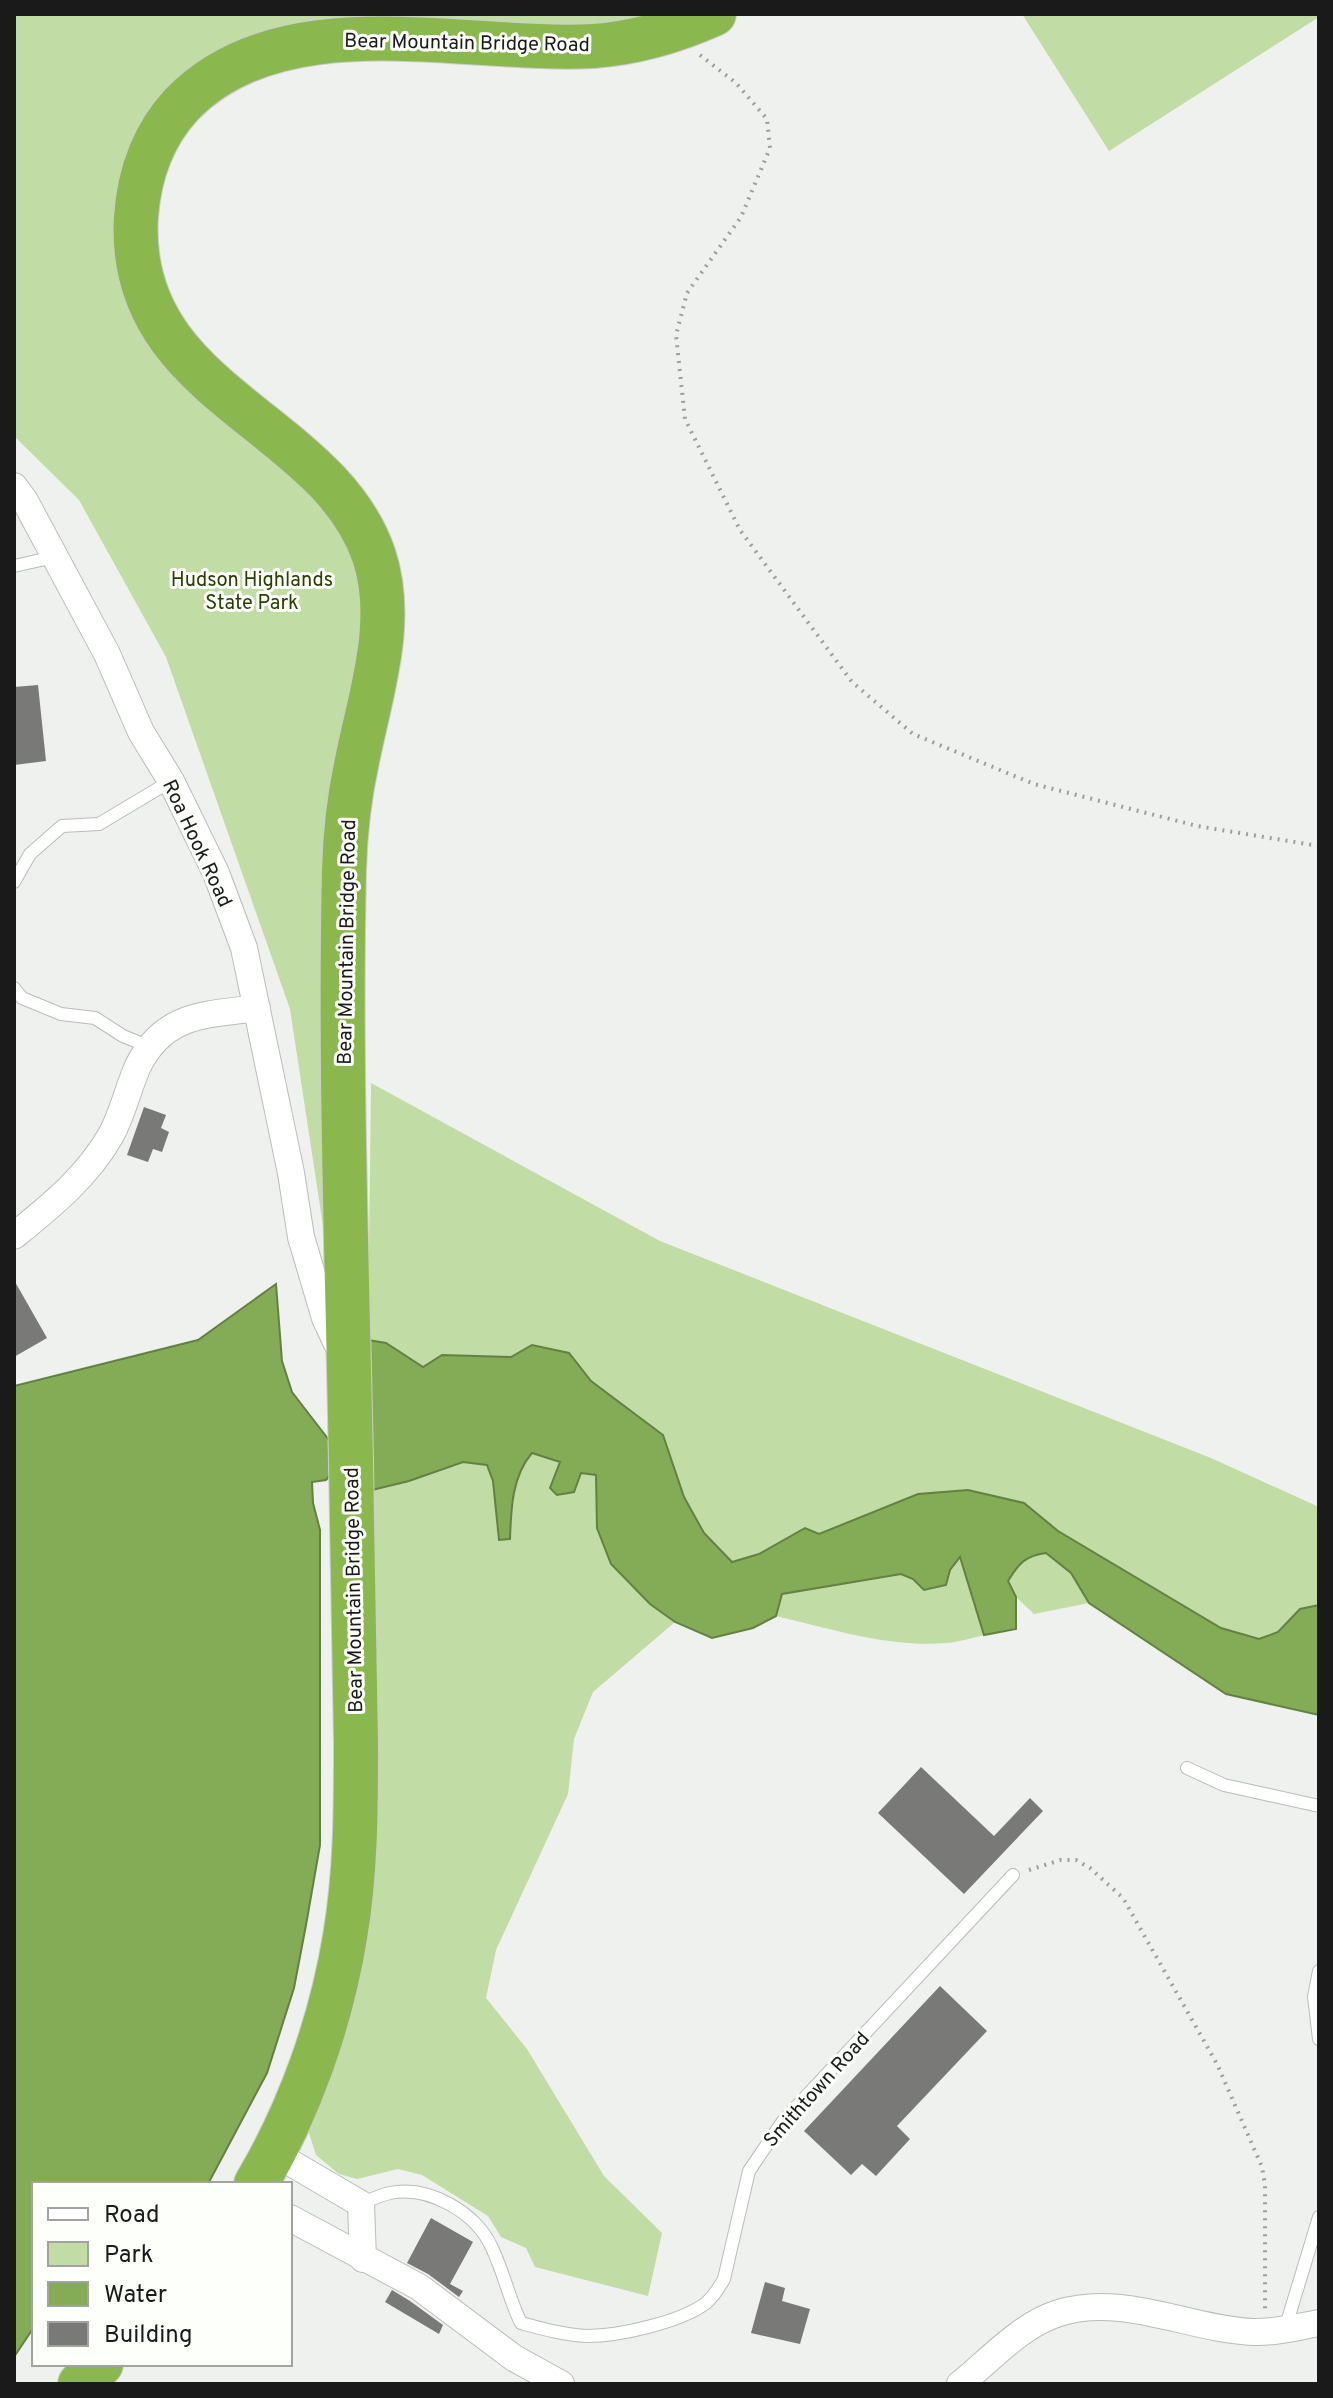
<svg xmlns="http://www.w3.org/2000/svg" width="1333" height="2398" viewBox="0 0 1333 2398" font-family="Overpass,sans-serif">
<style>
.green{fill:#c1dca5}
.water{fill:#84ab55;stroke:#648043;stroke-width:2}
.building{fill:#797a77}
.lines{fill:none;stroke-linecap:round;stroke-linejoin:round}
.lane-casing{stroke:#babcb8;stroke-width:14}
.street-casing{stroke:#babcb8;stroke-width:28}
.highway-casing{stroke:#cccdcc;stroke-width:46}
.path{stroke:#9d9f9c;stroke-width:4;stroke-dasharray:2 6;stroke-linecap:butt}
.lane{stroke:#fff;stroke-width:12}
.street{stroke:#fff;stroke-width:26}
.highway{stroke:#8ab84e;stroke-width:44}
.labels{text-anchor:middle;stroke-width:6;stroke-linejoin:round;paint-order:stroke}
.street-label{font-size:20px;fill:#191a19;stroke:#fdfffb}
.park-label{font-size:20px;fill:#273f00;stroke:#fdfffb}
</style>
<rect width="100%" height="100%" fill="#eff1ee"/>
<path class="green" d="M14,14H686L183,83L124,257L160,361L298,483L347,533L366,593L361,661L331,778L322,933L327,1252L290,1009L166,657L79,500L14,436Z
M1022,14H1319V17L1109,151Z
M371,1083L660,1241L1211,1458L1319,1507V1605L1300,1609L1278,1632L1259,1639L1221,1628L1058,1531L1024,1503L865,1516L819,1534L805,1528L759,1554L732,1563L704,1533L684,1497L663,1435L591,1381L569,1353L532,1345L511,1357L443,1355L423,1368L386,1343L368,1340Z
M532,1453L560,1461L550,1488L581,1473L596,1475L597,1528L634,1588L675,1622L593,1692L574,1739L568,1794L496,1950L486,1998L527,2049L604,2176L662,2233L648,2296L535,2267L526,2248L501,2237L488,2216L422,2175L398,2169L357,2179L339,2174L316,2155L308,2130L318,2082L368,1491L409,1481L463,1462L487,1465L493,1481L498,1540L509,1539C513,1509 511,1477 532,1453Z
M1046,1553L1071,1573L1089,1603L1034,1614L1016,1597L1008,1581C1019,1563 1025,1556 1046,1553Z
M960,1557L984,1635C972,1638 959,1642 947,1643C890,1648 831,1629 776,1616L782,1594L901,1574L913,1579L924,1590L949,1570Z"/>
<path class="water" d="M276,1284L282,1361L292,1392L332,1444L331,1474L326,1480L312,1482L313,1503L320,1530V1845L306,1925L294,1988L267,2073L208,2184H34V2327L14,2357V1386L198,1340Z
M368,1340L386,1343L423,1367L442,1355L511,1357L532,1345L569,1353L591,1381L663,1435L684,1497L704,1533L732,1562L759,1554L805,1528L819,1534L918,1494L968,1490L1024,1503L1058,1531L1221,1628L1259,1639L1278,1632L1300,1609L1319,1605V1715L1226,1694L1089,1603L1071,1573L1046,1553C1025,1556 1019,1563 1008,1581L1016,1597V1629L984,1635L960,1557L950,1570L946,1585L924,1590L913,1579L901,1574L782,1594L776,1616L753,1628L712,1638L675,1622L650,1604L611,1564L597,1528L596,1475L581,1473L574,1492L557,1495L550,1488L560,1462L532,1453C512,1476 511,1509 510,1539L499,1540L493,1481L487,1465L463,1462L409,1481L368,1491Z"/>
<path class="building" d="M38,685L46,761L14,765V687Z
M144,1107L166,1115L161,1128L169,1132L162,1152L153,1149L148,1162L127,1155Z
M14,1280L47,1338L14,1357Z
M921,1767L994,1836L1030,1798L1043,1811L964,1894L878,1813Z
M940,1986L987,2031L897,2126L910,2139L876,2176L862,2164L851,2175L804,2131Z
M431,2218L473,2242L450,2284L463,2291L459,2297L428,2274L407,2263Z
M765,2282L785,2288L782,2301L810,2309L800,2344L751,2333Z
M392,2290L410,2301L443,2325L439,2334L385,2302Z"/>
<g class="lines">
<g class="lane-casing">
<path id="lane" d="M14,566L54,557
M14,882L30,854L62,826L99,824L171,781
M14,988L22,998L61,1014L95,1018L123,1036L150,1047
M1187,1768L1224,1785L1319,1806
M1319,1971L1314,1997L1319,2039
M361,2204C370,2200 380,2195 390,2193C429,2185 477,2213 492,2248C504,2273 509,2299 521,2323C543,2329 564,2335 587,2336C619,2336 681,2322 706,2303C714,2296 719,2288 724,2279L749,2171L783,2121L1013,1875
M1285,2329L1319,2217"/>
</g>
<g class="street-casing">
<path id="street" d="M14,486L25,501L107,654L141,732L171,781L216,873L244,948L291,1173L301,1237L325,1318L340,1350
M14,1236C51,1206 87,1177 111,1135C123,1113 128,1088 138,1066C164,1013 206,1015 257,1008
M274,2153L361,2204L363,2259
M290,2218L419,2287L514,2358L561,2384
M960,2384C990,2360 1022,2324 1059,2313C1123,2293 1189,2329 1252,2332C1275,2333 1297,2327 1319,2323"/>
</g>
<g class="highway-casing">
<path id="highway" d="M256,2184C300,2110 331,2022 345,1937C356,1873 356,1808 356,1744C355,1670 353,1596 352,1522C349,1305 339,1088 344,871C345,834 349,797 357,761C370,695 396,623 374,556C328,419 125,395 136,217C139,175 153,135 182,104C283,0 464,53 594,46C635,43 676,31 714,14
M80,2384L101,2364"/>
</g>
<path class="path" d="M700,55L736,83L767,119L770,148L741,217L687,293L676,335L685,419L740,530L852,682L913,734L1034,784L1197,826L1319,846
M1029,1870L1061,1860H1076L1090,1868L1123,1898L1217,2064L1262,2167L1265,2185V2309"/>
<use href="#lane" class="lane"/>
<use href="#street" class="street"/>
<use href="#highway" class="highway"/>
</g>
<g class="labels">
<g class="street-label">
<text transform="translate(467 42) rotate(1)" y="7">Bear Mountain Bridge Road</text>
<text transform="translate(198 843) rotate(65)" y="7">Roa Hook Road</text>
<text transform="translate(346 942) rotate(-89)" y="7">Bear Mountain Bridge Road</text>
<text transform="translate(353 1590) rotate(-91)" y="7">Bear Mountain Bridge Road</text>
<text transform="translate(816 2089) rotate(-48)" y="7">Smithtown Road</text>
</g>
<g class="park-label">
<text x="252" y="586">Hudson Highlands<tspan x="252" dy="23">State Park</tspan></text>
</g>
</g>
<rect width="1333" height="2398" fill="none" stroke="#191a19" stroke-width="32"/>
<rect x="32" y="2182" width="260" height="184" fill="#fdfffb" stroke="#a2a3a1" stroke-width="2"/>
<rect x="48" y="2208" width="40" height="12" fill="#ffffff" stroke="#a2a3a1" stroke-width="2"/>
<text x="104" y="2222" font-size="24" fill="#191a19">Road</text>
<rect x="48" y="2242" width="40" height="24" fill="#c1dca5" stroke="#a2a3a1" stroke-width="2"/>
<text x="104" y="2262" font-size="24" fill="#191a19">Park</text>
<rect x="48" y="2282" width="40" height="24" fill="#84ab55" stroke="#a2a3a1" stroke-width="2"/>
<text x="104" y="2302" font-size="24" fill="#191a19">Water</text>
<rect x="48" y="2322" width="40" height="24" fill="#797a77" stroke="#a2a3a1" stroke-width="2"/>
<text x="104" y="2342" font-size="24" fill="#191a19">Building</text>
</svg>
